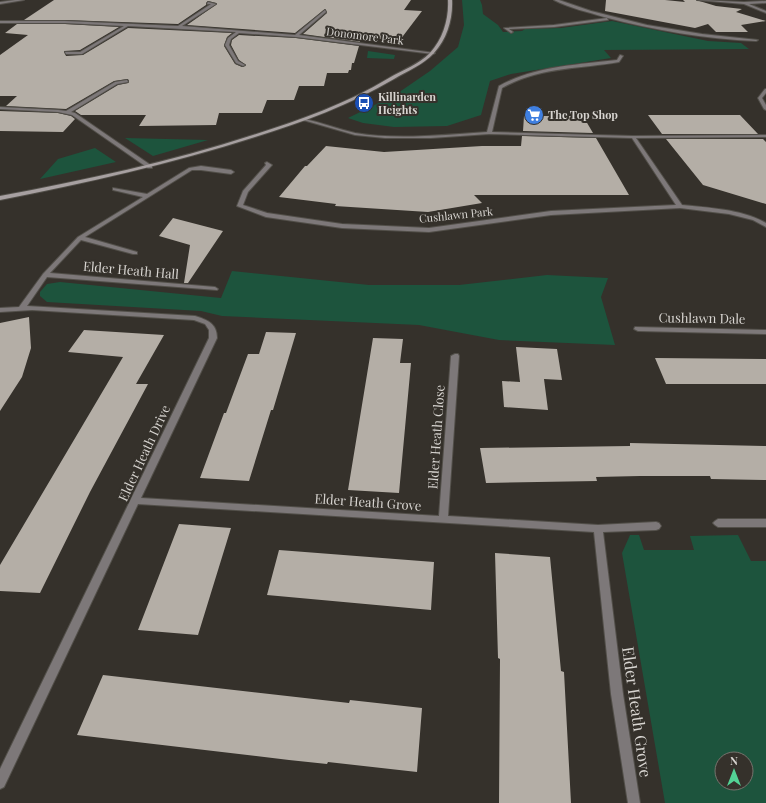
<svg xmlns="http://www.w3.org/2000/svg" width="766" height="803" viewBox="0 0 766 803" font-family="'Playfair Display',serif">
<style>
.green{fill:#1d543d;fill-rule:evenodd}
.building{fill:#b4aea6}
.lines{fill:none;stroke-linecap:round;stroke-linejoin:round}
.street-casing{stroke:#524f49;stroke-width:2}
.secondary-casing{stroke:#524f49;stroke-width:2}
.street{fill:#7d7879;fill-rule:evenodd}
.secondary{fill:#a7a0a1;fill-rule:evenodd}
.labels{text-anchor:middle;stroke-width:4;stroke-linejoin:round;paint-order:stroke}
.far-street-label{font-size:11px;fill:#d8d5d1;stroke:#35312b}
.far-poi-label{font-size:11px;font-weight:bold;fill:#d8d5d1;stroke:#35312b;text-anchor:start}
.street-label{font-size:13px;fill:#d8d5d1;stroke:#35312b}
.near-street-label{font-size:16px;fill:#d8d5d1;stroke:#35312b}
</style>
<rect width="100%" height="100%" fill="#35312b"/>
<path class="green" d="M462,0H480L482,5L483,14L498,25L503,32L522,31L525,29L561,28L612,21L708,41L741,43L749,49L604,50L611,58L511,74L490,81L481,115L447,126L394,127L363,123L348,118L395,95L430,71L458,47L464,25Z
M368,51L395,55L394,59L367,58Z
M125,138L208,140L153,156Z
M95,148L116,162L40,179L58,159Z
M232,271L369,285H459L547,275L608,278L601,297L615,345L499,340L419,325L222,316L201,311L47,302L40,296V292L47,284L60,282L221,298Z
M630,535H639L644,550H694L690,536L738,535L751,561H766V803H665L622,553ZM722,759H746V783H722Z"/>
<path class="building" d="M54,0H411L404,10L422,11L400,40L360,38V42L303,34L327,13L325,9L295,33L187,25L217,4L216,3L208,1L206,3V5L178,24L65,20H24Z
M606,0H665L685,2L683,0H696L716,6L742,9L736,12L766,21L741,25L748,32H716L708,24L695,28L605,11Z
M17,24H65L119,27L80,50L64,51L66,56L83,55L128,28L232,33L227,37L224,46L235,64L242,67L246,65L239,60L231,45L232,40L239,35L296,38L359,46L354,63H352L351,70H349L348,73H327L324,86H299L294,100H267L262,113H219L216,125L139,126L146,115H81L75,111L118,85L128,83L129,81L128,79L114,81L66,109L6,106L17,96H0V55L28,35L5,33Z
M0,111L58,113L71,116L75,119L63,132L0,131Z
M648,115H740L758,134H662Z
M524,116H583L593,133L523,131Z
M522,136L596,138L629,195H474L482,203L428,212L335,206L336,204L279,197L305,166H307L326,146L384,152L482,146H521Z
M666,139H763L766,142V204L703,185Z
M173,218L223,231L188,283H184L190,245L159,236Z
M29,317L31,348L22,377L0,411V323Z
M84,330L164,335L136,384H148L90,492L40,593L0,591V565L123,357L68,352Z
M266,332L296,333L273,410H271L249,481L200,478L224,413H226L248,354H259Z
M373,338L403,339L400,363H411L399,493L348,490Z
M516,347L557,349L562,380L544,379L548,410L504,407L502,381L520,382Z
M655,358L766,359V384H666Z
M630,443L766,446V480L711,479L710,476H640L596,477L597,481L486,483L480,448L630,446Z
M179,524L231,528L198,635L138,630Z
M279,550L434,562L431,610L267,595Z
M495,553L550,557L561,671L564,672L571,803H499L500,659L498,658Z
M103,675L349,703L350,700L422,708L417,772L328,762L327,764L289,760L77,735Z"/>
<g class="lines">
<g class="street-casing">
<path id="street" d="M15,0H24L0,4V2Z
M554,0H559L591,11L647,25L702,34L758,40L756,41C705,39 654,30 604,17C588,12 569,8 554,0Z
M697,0L744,2L766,1V3L749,4L766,11V13L744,4Z
M208,2L216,4L182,26L295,35L325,10L326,12L299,35L435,53L433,54L296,37L239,33L231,39L229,45L238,61L245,65L243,66L236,63L225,45L228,38L236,32L128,26L82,54H66L65,52H80L124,26L65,23H0V21H65L178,26L211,4H207Z
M607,18L608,20L554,27L509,29L513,32L511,33L504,28L554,25Z
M620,55L623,56L619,62C579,69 539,67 502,88L492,132L633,136L766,135V137L636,138L682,205C710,208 741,209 766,223V227L753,220L729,214L680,208L551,215L429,232L342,228L266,217L237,206L243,191L266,165L265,163L267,162L272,165L248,192L243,205L267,213L342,224L429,228L551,211L676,205L632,138L489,134L431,138H385L355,135L303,120L305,119C322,123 338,129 355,133C396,140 445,135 487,132L499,86C535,66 576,65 617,60Z
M127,80L128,82L117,84L71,112L75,113L152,166V168H148L72,115L58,112L0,109V107L58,110L66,111L115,82Z
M765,89H766V93L762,98L766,105V110L764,109L758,98Z
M201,166L231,170L234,172L231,174L201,170H192L85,237L137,252V254H133L81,240L50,273L215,287L218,289L217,290L47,277L27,306L195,316C208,320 217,324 217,338L141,498L439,516L451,356L455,354H458L459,356L448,516L598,525L656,522L659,523L661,526L659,529L656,530L603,532L623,694L640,803H628L611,694L594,532L138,504L4,787L0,789V769L209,338V330L205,324L194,320L32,310L0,312V308L19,307L43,274L78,237L143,197L113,190V188L147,194L189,168Z
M635,327L766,330V334L638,331L634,329Z
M718,519H766V527H718L715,525L713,523L715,521Z"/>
</g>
<g class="secondary-casing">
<path id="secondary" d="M448,0H452C453,19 447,39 434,53C423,65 407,71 394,79C350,105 303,122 255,137C171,164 86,183 0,200V196C85,180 170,162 253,135C300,120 346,104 389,78C403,70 419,64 430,53C443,39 449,19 448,0Z"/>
</g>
<use href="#street" class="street"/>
<use href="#secondary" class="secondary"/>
</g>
<defs>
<g id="bus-disc" transform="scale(1)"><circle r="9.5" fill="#1a4fb4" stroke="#35312b"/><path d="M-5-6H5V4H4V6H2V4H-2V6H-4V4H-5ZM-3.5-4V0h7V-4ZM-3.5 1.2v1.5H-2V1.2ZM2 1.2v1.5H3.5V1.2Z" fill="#fff"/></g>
<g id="supermarket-disc" transform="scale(1)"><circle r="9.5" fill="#3f7fe0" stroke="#35312b"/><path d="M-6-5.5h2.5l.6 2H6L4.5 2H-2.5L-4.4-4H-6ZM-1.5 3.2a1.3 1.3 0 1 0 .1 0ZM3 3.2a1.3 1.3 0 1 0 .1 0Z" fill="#fff"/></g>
</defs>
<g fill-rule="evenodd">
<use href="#bus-disc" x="364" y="103"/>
<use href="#supermarket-disc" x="534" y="115"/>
</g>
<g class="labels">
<g class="far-street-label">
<text transform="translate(365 36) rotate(7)" y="4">Donomore Park</text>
<text transform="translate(456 215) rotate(-6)" y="4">Cushlawn Park</text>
</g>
<g class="far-poi-label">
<text x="378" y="101">Killinarden<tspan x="378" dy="13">Heights</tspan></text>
<text x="548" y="119">The Top Shop</text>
</g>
<g class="street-label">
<text transform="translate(131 270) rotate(5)" y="5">Elder Heath Hall</text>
<text transform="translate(702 318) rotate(1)" y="5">Cushlawn Dale</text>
<text transform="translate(436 437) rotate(-86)" y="5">Elder Heath Close</text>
<text transform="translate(144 453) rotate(-65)" y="5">Elder Heath Drive</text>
<text transform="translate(368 502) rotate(4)" y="5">Elder Heath Grove</text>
</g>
<g class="near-street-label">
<text transform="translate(637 712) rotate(82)" y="6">Elder Heath Grove</text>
</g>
</g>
<g transform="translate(734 771)"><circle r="19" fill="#35312b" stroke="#76736d"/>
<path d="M0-3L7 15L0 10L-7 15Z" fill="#53d396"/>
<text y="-6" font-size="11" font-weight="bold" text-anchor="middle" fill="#d8d5d1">N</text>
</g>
</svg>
